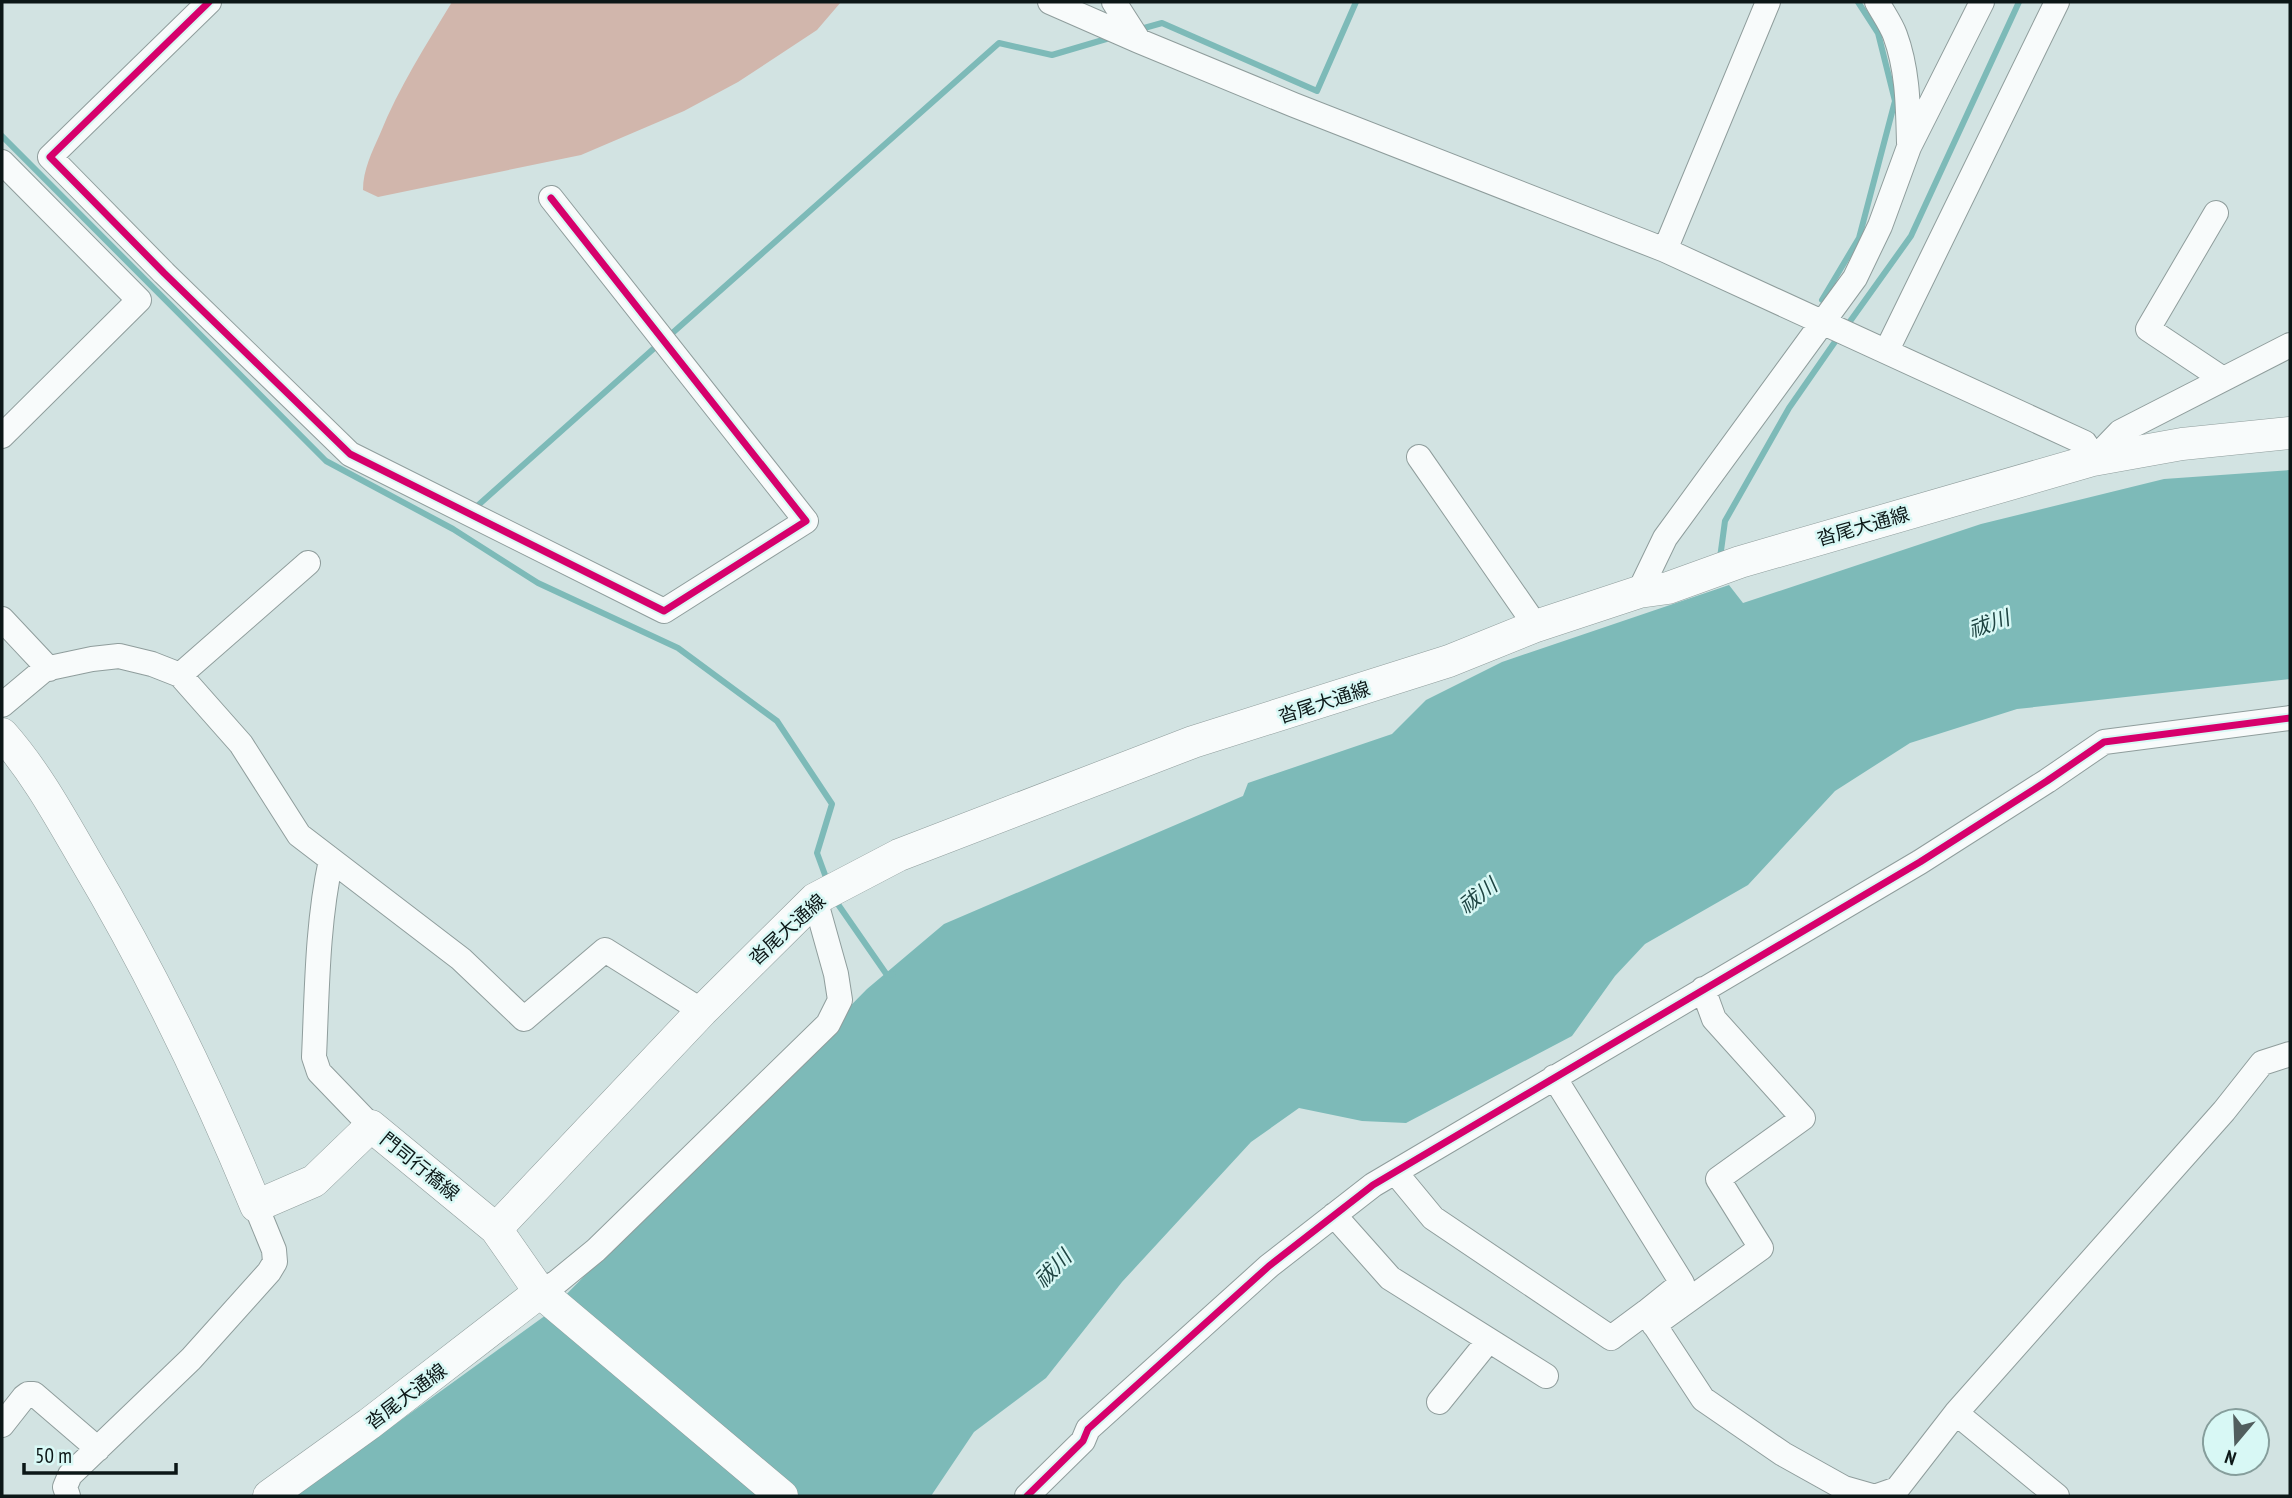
<svg xmlns="http://www.w3.org/2000/svg" width="2292" height="1498" viewBox="0 0 2292 1498" font-family="'PT Sans Narrow','Noto Sans JP',sans-serif">
<style>
.forest{fill:#d1b6ac}
.water{fill:#7dbab8}
.lines{fill:none;stroke-linecap:round;stroke-linejoin:round}
.stream{stroke:#7dbab8;stroke-width:6}
.minor-casing{stroke:#8f9d9c;stroke-width:26}
.major-casing{stroke:#8f9d9c;stroke-width:33}
.minor{stroke:#f8fbfb;stroke-width:24}
.major{stroke:#f8fbfb;stroke-width:32}
.cycleway-casing{stroke:#d8f8f5;stroke-width:11}
.cycleway{stroke:#d6006c;stroke-width:7}
.labels{text-anchor:middle;stroke-width:5;stroke-linejoin:round;paint-order:stroke}
.street-label{font-size:19px;fill:#0c1717;stroke:#d8f8f5}
.water-label{font-size:21px;font-style:italic;fill:#1f4543;stroke:#d8f8f5}
</style>
<rect width="100%" height="100%" fill="#d2e3e2"/>
<path class="forest" d="M452,2H841L817,30L738,82L684,111L581,155L378,197L363,190C363,170 372,152 380,134C399,87 426,45 452,2Z"/>
<path class="water" d="M2290,470V679L2017,709L1910,743L1835,791L1748,885L1645,944L1615,976L1572,1036L1406,1123L1362,1121L1299,1108L1251,1142L1122,1282L1046,1378L974,1432L931,1496H296L546,1315L867,989L944,924L1243,796L1248,783L1392,734L1426,700L1502,662L1729,585L1743,603L1981,524L2164,479Z"/>
<g class="lines">
<path class="stream" d="M1137,30L1162,23L1317,91L1356,2
M2,136L326,461L453,529L538,583L678,648L777,721L832,804L817,853L828,883
M1822,300L1859,238L1895,101L1878,33L1858,2
M1846,327L1911,236L2019,2
M669,336L999,43L1052,55L1113,37
M475,508L660,343
M1720,558L1725,521L1789,408L1839,336
M835,900L887,975L893,974"/>
<g class="minor-casing">
<path id="minor" d="M209,2L50,157L164,273L350,454L664,611L806,521L551,198
M1050,2L1139,41L1294,105L1665,250L2085,443L2093,460L2120,432L2290,345
M1114,2L1139,41
M1877,2C1883,13 1891,24 1895,35C1908,70 1908,107 1909,143
M2,162L139,300L2,436
M2216,213L2148,329L2223,379
M1665,250L1768,2
M1887,350L2057,2
M1419,457L1536,626
M1639,592L1665,538L1855,278L1880,226L1909,147L1982,2
M2,619L49,669
M180,675L308,563
M2,705L45,669L92,659L119,656L152,664L180,675L241,744L299,835L461,959L524,1019L605,950L702,1011
M331,860C317,924 317,992 314,1057L319,1072L371,1126
M1554,1077L1682,1283L1646,1312L1703,1399L1783,1454L1844,1488L1872,1496
M1395,1172L1433,1218L1611,1338L1646,1312
M1334,1215L1390,1278L1546,1376
M540,1292L557,1282L596,1250L828,1024L840,1000L836,974L815,899
M1654,1325L1761,1248L1718,1179L1803,1118L1714,1019L1703,989
M1439,1402L1489,1340
M1956,1413L2057,1496
M2,1425L24,1397L28,1394H34L98,1449
M68,1496L65,1487L70,1475L191,1359L269,1272L275,1262L274,1250L256,1206
M1027,1496L1083,1441L1088,1429L1269,1266L1373,1185L1920,862L2047,781L2104,742L2290,718
M1877,1496L1897,1489L1956,1413L2224,1111L2262,1063L2290,1054"/>
</g>
<g class="major-casing">
<path id="major" d="M2,734C35,771 59,815 84,858C150,969 207,1087 256,1206L314,1181L371,1126L496,1229L540,1292L782,1496
M496,1229L702,1011L815,899L899,855L1193,742L1449,661L1536,626L1639,592L1668,588L1740,562L2093,460L2182,444L2290,433
M269,1496L369,1424L540,1292"/>
</g>
<use href="#minor" class="minor"/>
<use href="#major" class="major"/>
<g class="cycleway-casing">
<path id="cycleway" d="M209,2L50,157L164,273L350,454L664,611L806,521L551,198
M1027,1496L1083,1441L1088,1429L1269,1266L1373,1185L1920,862L2047,781L2104,742L2290,718"/>
</g>
<use href="#cycleway" class="cycleway"/>
</g>
<g class="labels">
<g class="street-label">
<text transform="translate(1863 526) rotate(-16)" y="7">沓尾大通線</text>
<text transform="translate(1324 702) rotate(-18)" y="7">沓尾大通線</text>
<text transform="translate(787 929) rotate(-42)" y="7">沓尾大通線</text>
<text transform="translate(420 1166) rotate(39)" y="7">門司行橋線</text>
<text transform="translate(406 1396) rotate(-37)" y="7">沓尾大通線</text>
</g>
<g class="water-label">
<text transform="translate(1989 624) rotate(-19)" y="7">祓川</text>
<text transform="translate(1478 896) rotate(-38)" y="7">祓川</text>
<text transform="translate(1053 1269) rotate(-46)" y="7">祓川</text>
</g>
</g>
<rect width="2292" height="1498" fill="none" stroke="#0c1717" stroke-width="7"/>
<g transform="translate(2236 1442) rotate(199)"><circle r="33" fill="#d8f8f5" stroke="#869e9c" stroke-width="2"/>
<path d="M0-5L12 26L0 18L-12 26Z" fill="#515e5e"/>
<text y="-10" font-size="19" font-weight="bold" text-anchor="middle" fill="#0c1717">N</text>
</g>
<path d="M24 1463v10h152v-10" fill="none" stroke="#0c1717" stroke-width="3.5"/>
<text x="35" y="1463" font-size="21" fill="#0c1717" stroke="#d8f8f5" stroke-width="5" paint-order="stroke">50 m</text>
</svg>
